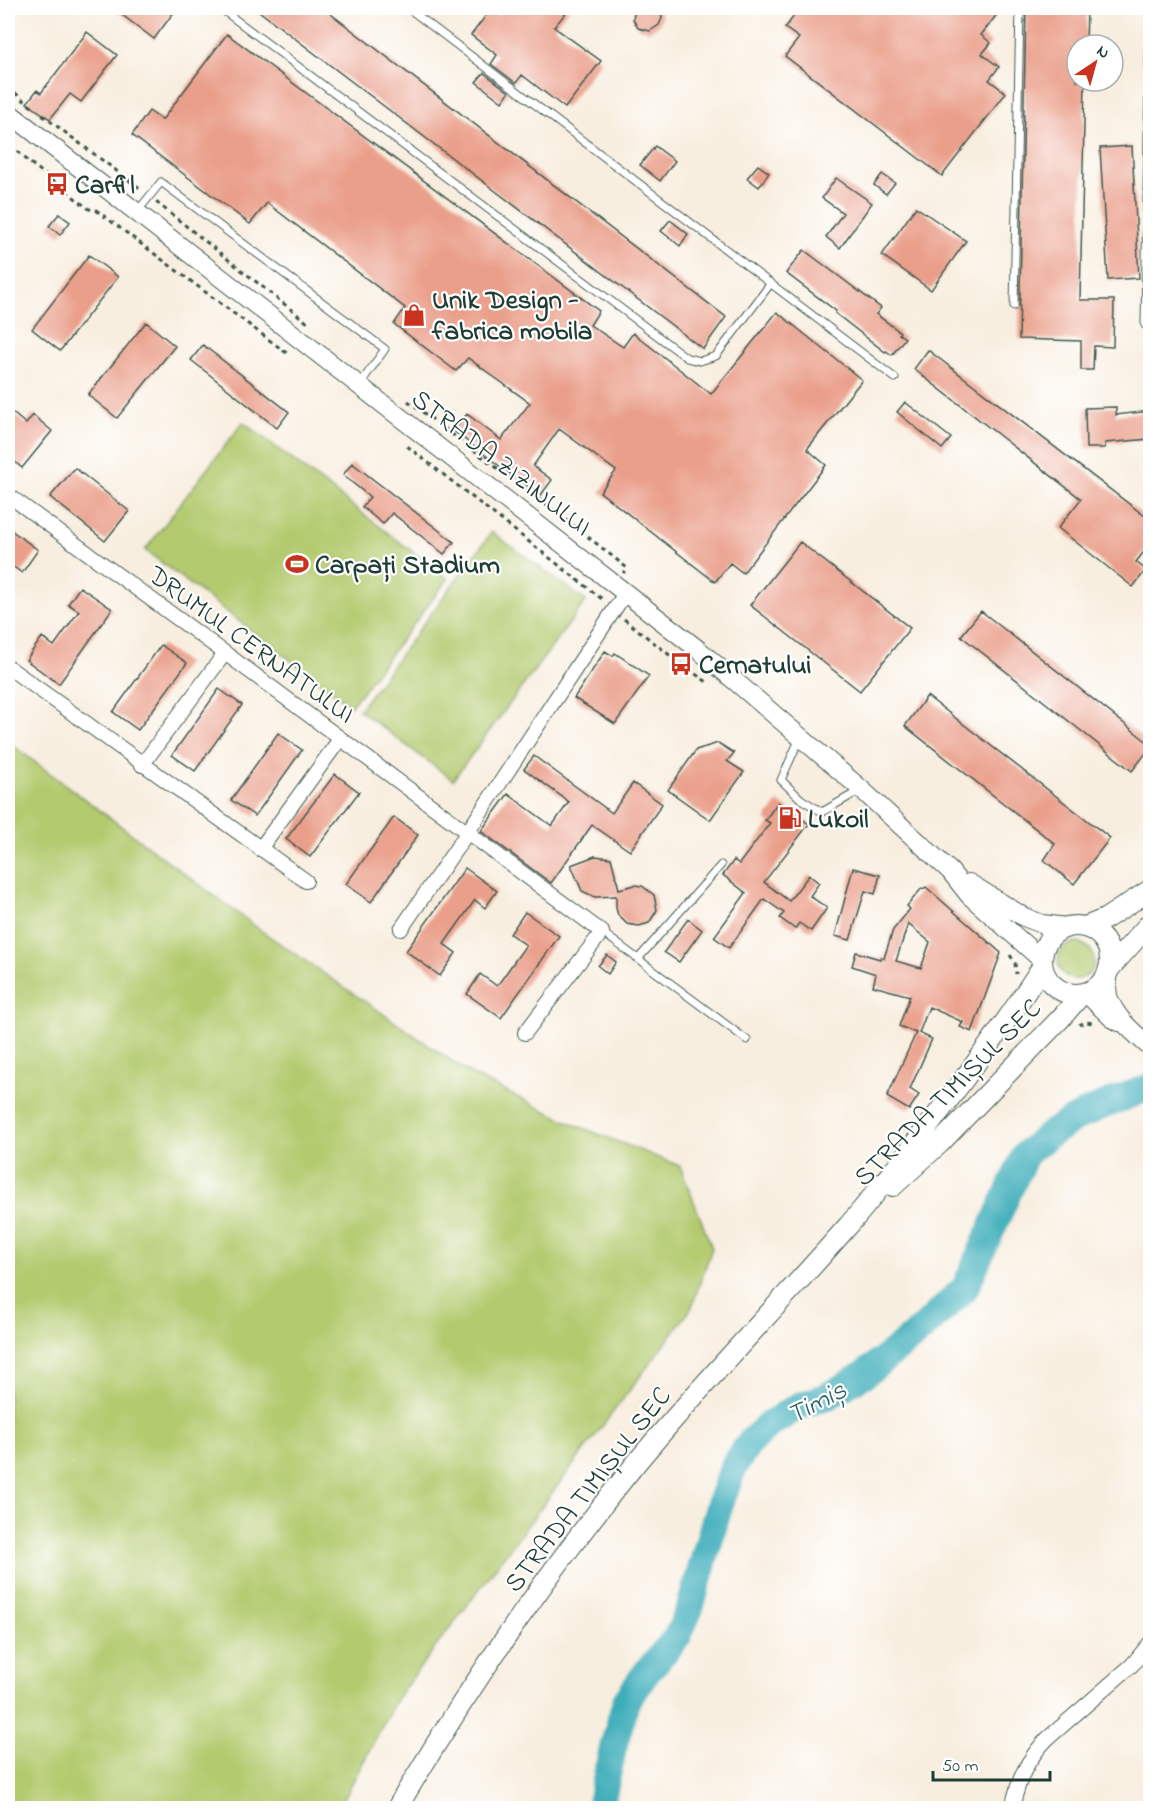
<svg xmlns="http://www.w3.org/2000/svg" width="1158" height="1816" viewBox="0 0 1158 1816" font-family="'Indie Flower',sans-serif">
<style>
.green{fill:#b3ca6e;stroke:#698451;stroke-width:1.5}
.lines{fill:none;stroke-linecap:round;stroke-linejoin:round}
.river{stroke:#3dadba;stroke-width:28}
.building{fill:#ea9f8a;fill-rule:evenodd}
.lane-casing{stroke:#40584e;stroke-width:9}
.street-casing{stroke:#40584e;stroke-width:16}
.secondary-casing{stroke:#40584e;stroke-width:20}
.primary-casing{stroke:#40584e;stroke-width:22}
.path{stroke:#40584e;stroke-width:3;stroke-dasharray:4.5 4.5;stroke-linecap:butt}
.lane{stroke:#fff;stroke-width:7}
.street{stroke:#fff;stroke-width:14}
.secondary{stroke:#fff;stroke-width:18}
.primary{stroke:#fff;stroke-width:20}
.labels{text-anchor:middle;stroke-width:4.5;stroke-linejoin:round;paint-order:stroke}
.poi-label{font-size:27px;font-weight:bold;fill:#1f3d34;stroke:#fff;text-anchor:start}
.street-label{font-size:27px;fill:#1f3d34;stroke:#fff}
.water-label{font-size:28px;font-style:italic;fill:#2a6463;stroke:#fff}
</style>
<rect width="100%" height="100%" fill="#fff"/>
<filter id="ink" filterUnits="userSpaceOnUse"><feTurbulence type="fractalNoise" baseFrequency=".0167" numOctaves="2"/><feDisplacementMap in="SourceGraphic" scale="12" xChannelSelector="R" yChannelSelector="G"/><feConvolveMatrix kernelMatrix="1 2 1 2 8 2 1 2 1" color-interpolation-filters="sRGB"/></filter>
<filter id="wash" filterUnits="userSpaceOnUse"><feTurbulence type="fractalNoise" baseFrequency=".008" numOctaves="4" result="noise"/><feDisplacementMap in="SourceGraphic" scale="24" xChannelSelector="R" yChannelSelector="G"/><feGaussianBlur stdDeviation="1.35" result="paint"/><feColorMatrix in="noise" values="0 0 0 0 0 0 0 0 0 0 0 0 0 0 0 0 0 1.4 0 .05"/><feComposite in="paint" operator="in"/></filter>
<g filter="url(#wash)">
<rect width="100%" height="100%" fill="#f8eedf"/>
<path class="green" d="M243,422L448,579L351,706L145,550Z
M492,532L586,601L453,780L359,710Z
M8,742L263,932L474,1076L573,1124L680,1166L712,1248L691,1309L397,1698L339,1808H8Z
M1058 961a18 18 0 1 1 36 0a18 18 0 1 1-36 0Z"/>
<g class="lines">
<path class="river" d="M600,1808L613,1748L626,1701L646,1673L677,1637L690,1608L720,1503L734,1466L751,1441L770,1424L799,1406L828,1396L865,1374L921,1330L965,1288L1025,1155C1063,1118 1103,1105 1150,1087"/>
</g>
<g id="blocks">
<path class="building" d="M113,8H177L154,39Z
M255,8H323L726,317L703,349Z
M504,8H570L554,27L601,61L565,108L522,75L516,83L491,64L497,55L471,35L491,9L498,15Z
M635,8H660L662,18L659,25L650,31L638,28L633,19Z
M800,8H1002L981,35L991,43L982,54L999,67L989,80L1006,93L942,176L785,56L799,38L785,28Z
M1026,8H1087L1086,45H1077V81H1085L1080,300H1114L1113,347L1094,346L1093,370H1081V341L1019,339Z
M87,32L117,55L81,102L70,94L50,119L27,103L37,90L41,93Z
M227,34L599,311L590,325L623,347L633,333L711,394L777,312L862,380L807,449L826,465L743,573L730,563L715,582L600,492L616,471L559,429L533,466L552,480L541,495L506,471L454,431L467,414L501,440L530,403L468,358L456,371L394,324L405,308L267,203L250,224L132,135L149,111L162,120Z
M484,73L509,92L502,102L476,82Z
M655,146L675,161L660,181L640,165Z
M1132,146L1139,278L1108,280L1100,148Z
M758,165L769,173L759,187L747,178Z
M882,174L895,183L886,194L874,185Z
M836,178L872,203L840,248L826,237L843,213L822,198Z
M916,207L966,241L931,290L882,255Z
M59,214L70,222L60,235L49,226Z
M670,220L688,234L680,246L661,231Z
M804,250L881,308L876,314L900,332L899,334L905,338L892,355L886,351L885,352L835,313L836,311L786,273Z
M89,255L118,277L60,351L32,329Z
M146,322L175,346L117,418L88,395Z
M203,345L289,412L277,428L191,360Z
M928,350L1150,520V544L1136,562L1146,570L1133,587L1058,528L1081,499L914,369Z
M905,402L951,438L942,449L897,412Z
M1116,407V415L1150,411V439L1105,443V448H1086L1085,408Z
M8,409L26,424L33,415L52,431L22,468L8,456Z
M352,463L454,542L444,554L392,513L383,524L362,507L370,497L343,475Z
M75,468L129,511L105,541L50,497Z
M8,528L38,550L22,573L8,563Z
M800,542L910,628L860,691L750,605Z
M80,587L112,609L59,684L26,660L42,637L54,646L79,611L68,604Z
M981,611L1150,744V748L1132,771L961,636Z
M161,645L187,663L138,730L113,712Z
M605,651L613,656L615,653L649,676L615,724L574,698Z
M219,689L242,705L195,771L172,755Z
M927,696L1110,838L1074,884L1044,860L1055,844L905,726Z
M278,733L302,750L255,816L231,800Z
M718,743L734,753L727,761L744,772L710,820L668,790L696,750Z
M534,756L612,813L633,783L662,804L630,851L592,825L551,883L481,831L508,794L552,826L569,802L524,769Z
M335,774L359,792L310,857L286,839Z
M778,802L809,824L764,882L789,901L809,875L819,883L810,896L827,908L811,931L799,923L795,929L780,918L784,913L764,899L729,948L714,937L746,893L723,875L734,860L739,864L770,823L765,820Z
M394,817L418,835L371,902L346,884Z
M595,856L611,858L619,889L635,885L642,886L654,895L657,910L649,923L639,926L627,924L618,915L616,908V896L595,897L582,891L571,865Z
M465,868L497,891L485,908L475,900L444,944L456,953L440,976L406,951Z
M853,868L880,875L875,894L865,891L850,940L835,936Z
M926,887L1001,953L972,1032L960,1027L963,1022L929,1007L919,1033L932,1039L910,1089L919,1095L909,1110L887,1097L916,1033L899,1026L910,996L873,986L876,974L852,966L856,952L880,959L881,957L884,958L893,930L910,909L907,906L922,888L923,889ZM908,924L930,942L921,968L896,961Z
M525,912L559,936L501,1018L467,994L480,974L497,986L526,945L510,934Z
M688,919L702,930L679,962L664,952Z
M607,955L616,962L608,974L598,966Z"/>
</g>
</g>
<g filter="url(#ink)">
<use href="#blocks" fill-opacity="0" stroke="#40584e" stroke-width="1.5"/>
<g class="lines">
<g class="lane-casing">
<path id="lane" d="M220,8L687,358L700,361L716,356L771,283
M408,8L895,378
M137,212L161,182L385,349L360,384
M1014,306L1020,8
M1145,325L1150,8
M800,738L781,780L801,799L822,812L859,791
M602,932L638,959L721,865
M638,959L747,1040"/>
</g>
<g class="street-casing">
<path id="street" d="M8,495L225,653L602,932L525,1033
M8,667L306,881
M142,765L225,653
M260,849L340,739
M401,929L467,833L626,592
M1012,1808C1019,1778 1026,1761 1047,1739L1132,1665L1150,1643"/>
</g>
<g class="secondary-casing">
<path id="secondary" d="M8,112L700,651L861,789L950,871L969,895L1042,960
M969,883L1024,917L1042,924L1066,927
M1107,976C1107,982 1107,990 1108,996C1115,1018 1134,1033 1150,1047
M1086,993L1112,1018L1119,1022"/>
</g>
<g class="primary-casing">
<path id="primary" d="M1042 960a34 34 0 1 1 68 0a34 34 0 1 1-68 0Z
M1085,927L1105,919L1150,890
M1110,968L1150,923
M893,1186L939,1144L1061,1018L1081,995
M397,1808C468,1688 548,1571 637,1462C704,1381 778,1306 847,1227C866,1206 883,1183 901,1161C951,1098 999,1034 1042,967"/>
</g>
<path class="path" d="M8,87L32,107
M42,115L142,190
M15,138L10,144L29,162L89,209L96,210L288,354
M156,202L308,323
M408,401L577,528L627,568L623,573
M407,446L602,599
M624,619L681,664L710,684
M1010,955L1015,963L1016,974
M1079,1025L1085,1022L1093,1023"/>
<use href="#lane" class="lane"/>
<use href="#street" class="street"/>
<use href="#secondary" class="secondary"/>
<use href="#primary" class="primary"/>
</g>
</g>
<defs>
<g id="bus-bare" transform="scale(1.8)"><path d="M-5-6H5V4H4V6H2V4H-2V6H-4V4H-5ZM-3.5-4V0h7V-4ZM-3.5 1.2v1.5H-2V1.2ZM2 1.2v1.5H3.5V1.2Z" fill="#c8321e" stroke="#fff" stroke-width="2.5" paint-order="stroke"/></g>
<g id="shop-bare" transform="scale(1.8)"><path d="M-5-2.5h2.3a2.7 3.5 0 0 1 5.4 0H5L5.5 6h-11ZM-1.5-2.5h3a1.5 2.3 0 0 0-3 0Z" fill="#c8321e" stroke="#fff" stroke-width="2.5" paint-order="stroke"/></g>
<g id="stadium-bare" transform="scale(1.8)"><path d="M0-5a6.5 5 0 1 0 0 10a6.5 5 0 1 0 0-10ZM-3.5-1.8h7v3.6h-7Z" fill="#c8321e" stroke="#fff" stroke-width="2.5" paint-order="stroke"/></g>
<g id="fuel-bare" transform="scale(1.8)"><path d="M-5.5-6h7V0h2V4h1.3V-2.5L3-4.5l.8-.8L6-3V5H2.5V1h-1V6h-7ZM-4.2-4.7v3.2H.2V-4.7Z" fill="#c8321e" stroke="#fff" stroke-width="2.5" paint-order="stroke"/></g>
</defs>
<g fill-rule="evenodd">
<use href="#bus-bare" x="57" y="184"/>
<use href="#shop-bare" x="414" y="315"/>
<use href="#stadium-bare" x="297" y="564"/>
<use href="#bus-bare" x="681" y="664"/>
<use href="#fuel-bare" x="790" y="818"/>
</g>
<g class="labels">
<g class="poi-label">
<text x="75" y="193">Carfil</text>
<text x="432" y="308">Unik Design -<tspan x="432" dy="31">fabrica mobila</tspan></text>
<text x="315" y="573">Carpați Stadium</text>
<text x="699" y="673">Cernatului</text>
<text x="808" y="827">Lukoil</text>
</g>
<g class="street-label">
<text transform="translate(502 462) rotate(38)" y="9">STRADA ZIZINULUI</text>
<text transform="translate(252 644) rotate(36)" y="9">DRUMUL CERNATULUI</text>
<text transform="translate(947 1092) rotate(-45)" y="9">STRADA TIMIȘUL SEC</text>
<text transform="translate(587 1489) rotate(-52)" y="9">STRADA TIMIȘUL SEC</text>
</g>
<g class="water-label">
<text transform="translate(816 1401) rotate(-28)" y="10">Timiș</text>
</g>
</g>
<rect width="1158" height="1816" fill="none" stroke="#fff" stroke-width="30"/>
<g transform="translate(1095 63) rotate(36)"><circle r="28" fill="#ffffff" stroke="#a5b1ae" stroke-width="1.5"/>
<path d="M0-4.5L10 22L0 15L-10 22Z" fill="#c8321e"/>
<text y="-9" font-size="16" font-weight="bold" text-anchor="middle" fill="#1f3d34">N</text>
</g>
<path d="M933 1771v9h117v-9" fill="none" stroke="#1f3d34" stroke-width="3"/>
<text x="942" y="1771" font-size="18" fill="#1f3d34" stroke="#ffffff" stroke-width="4.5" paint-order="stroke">50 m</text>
</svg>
